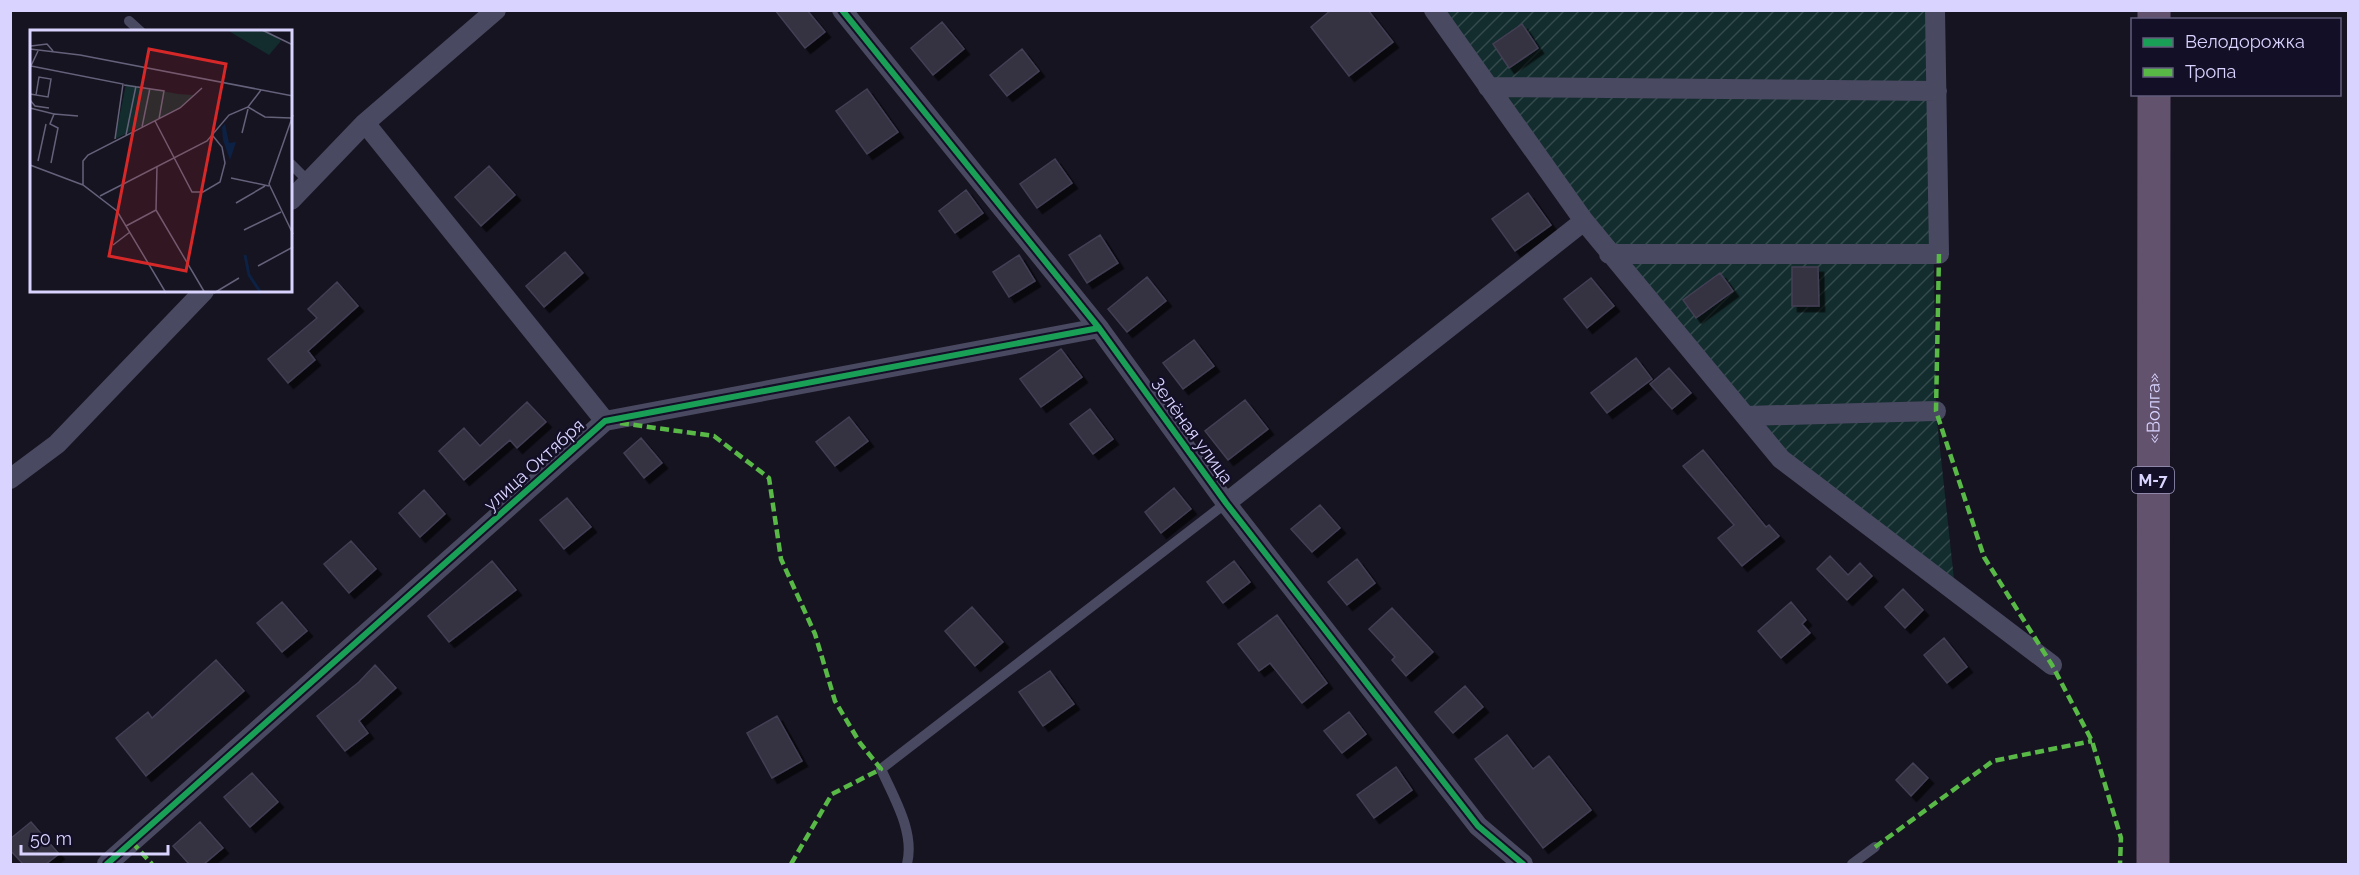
<svg xmlns="http://www.w3.org/2000/svg" width="2359" height="875" viewBox="0 0 2359 875" font-family="Raleway,sans-serif">
<style>
.garden{fill:url(#garden-furrows)}
.building{fill:#343243;stroke:#433f54;stroke-width:1.5;filter:url(#shadow)}
.lines{fill:none;stroke-linecap:round;stroke-linejoin:round}
.service{stroke:#4a4962;stroke-width:10}
.minor{stroke:#4a4962;stroke-width:20}
.trunk{stroke:#62526e;stroke-width:33}
.quiet{stroke:#58b947;stroke-width:4.5;stroke-dasharray:9 4.5;stroke-linecap:butt}
.cycleway-casing{stroke:#130f26;stroke-width:10}
.cycleway{stroke:#1a9f57;stroke-width:6}
.labels{text-anchor:middle;stroke-width:5;stroke-linejoin:round;paint-order:stroke}
.shield{fill:#130f26;stroke:#9e99be;stroke-width:1.5}
.shield-label{font-size:16px;font-weight:bold;fill:#d9d4ff}
.street-label{font-size:18px;fill:#d9d4ff;stroke:#130f26}
.inset-river{fill:none;stroke:#0d2144;stroke-width:3}
.inset-road{fill:none;stroke:#64617a;stroke-width:1.5}
.view{fill:#d62828;fill-opacity:0.15;stroke:#d62828;stroke-width:3}
.inset-edge{fill:none;stroke:#d9d4ff;stroke-width:3}
</style>
<defs>
<pattern id="garden-furrows" width="10" height="10" patternUnits="userSpaceOnUse" patternTransform="scale(1.5)"><rect width="10" height="10" fill="#132c2d"/><path d="M-1 1l2-2M0 10L10 0M9 11l2-2" fill="none" stroke="#354a4c"/></pattern>
<filter id="shadow"><feDropShadow dx="5.5" dy="5.5" stdDeviation="0" flood-color="#0009"/></filter>
</defs>
<rect width="100%" height="100%" fill="#161421"/>
<path class="garden" d="M1434,11H1930L1936,411L1955,589L1781,459L1609,254Z"/>
<path class="building" d="M775,10H807L825,32L805,48Z
M1331,10H1368L1393,42L1349,76L1311,27Z
M942,22L964,49L933,75L911,48Z
M1522,24L1538,48L1509,68L1493,44Z
M1022,49L1039,71L1007,96L990,75Z
M867,89L898,132L867,154L836,111Z
M1055,159L1072,183L1037,208L1020,184Z
M489,166L515,195L481,226L455,197Z
M966,190L983,213L955,233L939,211Z
M1528,193L1551,225L1515,251L1492,219Z
M1100,235L1118,263L1087,283L1069,255Z
M565,252L583,273L544,307L526,286Z
M1019,255L1035,281L1009,297L993,272Z
M1792,267H1818L1819,306H1792Z
M1720,273L1733,291L1696,318L1683,300Z
M1147,277L1166,301L1127,332L1108,309Z
M1591,278L1614,306L1587,328L1564,299Z
M337,282L358,306L308,351L315,360L288,383L268,359L317,318L308,309Z
M1194,340L1214,366L1183,389L1163,363Z
M1061,349L1082,377L1041,407L1020,379Z
M1636,358L1652,379L1607,413L1591,393Z
M1669,368L1691,393L1672,409L1650,384Z
M1245,400L1268,429L1228,460L1205,431Z
M527,402L546,422L517,448L510,440L464,480L439,451L464,428L480,446Z
M1090,409L1113,439L1093,454L1070,424Z
M849,417L868,441L835,466L816,442Z
M641,438L662,463L644,478L624,453Z
M1703,450L1766,527L1769,525L1779,536L1742,566L1718,538L1734,525L1683,466Z
M1174,488L1191,509L1161,533L1145,512Z
M424,490L445,514L420,537L399,513Z
M567,498L591,527L564,549L540,520Z
M1320,505L1340,528L1312,552L1291,529Z
M351,541L376,569L349,593L324,564Z
M1830,556L1848,575L1860,563L1872,576L1847,600L1817,569Z
M1357,559L1375,583L1347,605L1328,582Z
M492,561L516,590L449,642L428,616Z
M1234,561L1250,582L1223,603L1207,582Z
M1903,589L1923,610L1905,628L1885,607Z
M282,602L307,631L282,652L257,623Z
M1791,602L1806,620L1802,624L1810,633L1781,658L1758,631Z
M972,607L1003,642L975,666L945,631Z
M1392,608L1433,652L1406,676L1392,660L1395,657L1369,629Z
M1277,615L1327,683L1302,703L1270,663L1259,671L1238,644Z
M1944,638L1967,667L1947,683L1924,655Z
M216,660L244,691L146,776L116,738L148,712L152,718Z
M375,665L396,688L359,721L368,733L345,751L317,716L359,682Z
M1050,671L1074,704L1043,726L1019,692Z
M1465,686L1483,707L1453,733L1435,712Z
M1349,712L1366,734L1342,753L1324,731Z
M777,716L802,761L772,778L747,733Z
M1507,735L1533,769L1549,756L1591,810L1543,848L1475,759Z
M1913,763L1928,778L1911,796L1896,780Z
M1396,767L1412,790L1374,818L1357,795Z
M252,773L278,802L250,827L224,797Z
M31,822L59,854L46,864H23L10,850V839Z
M200,822L223,848L204,864H189L173,846Z"/>
<g class="lines">
<path class="service" d="M129,21L141,32
M291,164L309,182
M907,864C915,832 894,798 881,769L1226,503
M1852,864L1875,847"/>
<path class="minor" d="M842,10L1099,328L1226,503L1478,826L1523,864
M1434,10L1584,221L1781,459L2052,665
M1488,87L1937,91
M365,123L605,421
M291,200L365,123L496,10
M1609,254H1939L1935,10
M1746,416L1936,411
M10,479L57,444L204,291
M1226,503L1584,221
M107,864L605,421L1099,328"/>
<g class="trunk">
<path d="M2154,20V10"/>
<path id="s1" d="M2153,864L2154,94"/>
</g>
<path class="quiet" d="M1939,254L1936,411L1984,557L2052,665L2092,741L2121,838L2120,864
M620,423L714,436L769,478L781,559L815,634L835,701L860,743L881,769L832,794L791,864
M132,842L152,864
M1875,847L1993,761L2092,741"/>
<g class="cycleway-casing">
<path id="cycleway" d="M842,10L1099,328L1226,503L1478,826L1523,864
M107,864L605,421L1099,328"/>
</g>
<use href="#cycleway" class="cycleway"/>
</g>
<g class="labels">
<rect class="shield" x="2132" y="467" width="42" height="26" rx="4.5"/>
<g class="shield-label">
<text x="2153" y="486">М-7</text>
</g>
<g class="street-label">
<text dy="6" stroke="none"><textPath href="#s1" startOffset="456">«Волга»</textPath></text>
<text transform="translate(1192 431) rotate(54)" y="6">Зелёная улица</text>
<text transform="translate(534 465) rotate(-42)" y="6">улица Октября</text>
</g>
</g>
<g transform="translate(30 30)">
<rect width="262" height="262" fill="#161421"/>
<path d="M197,0H237L251,11L239,25Z" fill="#132c2d"/>
<path d="M96,54L148,64L164,65L150,78L85,109Z" fill="#132c2d"/>
<path d="M195,94L199,113L206,112L200,130L193,110L192,97Z" fill="#0d2144"/>
<path class="inset-river" d="M215,225L219,245L231,263"/>
<path class="inset-road" d="M232,0L263,15M1,16L17,14L23,21M0,19L50,25L263,66M1,36L93,54L85,109M0,38L8,21M94,55L134,61L129,89M0,64L18,67L21,49L9,47L6,65M0,70L5,76L19,78M218,77L235,87L261,88M0,78L24,84L20,94L28,98L21,133M24,84L48,86M263,85L239,154L263,204M125,91L162,162H173L190,152L195,133L192,117L183,106M112,97L120,58M212,103L218,79M96,105L106,56M8,131L16,94M0,135L53,155L87,181L136,263M127,136L126,180L175,263M201,148L239,156M53,155V131L58,125L150,78L172,58M70,166L177,111L199,85L218,77L231,60M206,173L235,156M96,196L126,180M214,200L251,182M83,215L100,202M228,236L263,217M184,263L209,248"/>
<path class="view" d="M119,19L196,34L156,241L79,226Z"/>
<rect width="262" height="262" class="inset-edge"/>
</g>
<rect width="2359" height="875" fill="none" stroke="#d9d4ff" stroke-width="24"/>
<rect x="2131" y="18" width="210" height="78" fill="#130f26" stroke="#625e7d" stroke-width="1.5"/>
<rect x="2143" y="38" width="30" height="9" fill="#1a9f57" stroke="#625e7d" stroke-width="1.5"/>
<text x="2185" y="48" font-size="18" fill="#d9d4ff">Велодорожка</text>
<rect x="2143" y="68" width="30" height="9" fill="#58b947" stroke="#625e7d" stroke-width="1.5"/>
<text x="2185" y="78" font-size="18" fill="#d9d4ff">Тропа</text>
<path d="M21 845v9h147v-9" fill="none" stroke="#d9d4ff" stroke-width="3"/>
<text x="30" y="845" font-size="18" fill="#d9d4ff" stroke="#130f26" stroke-width="4.5" paint-order="stroke">50 m</text>
</svg>
